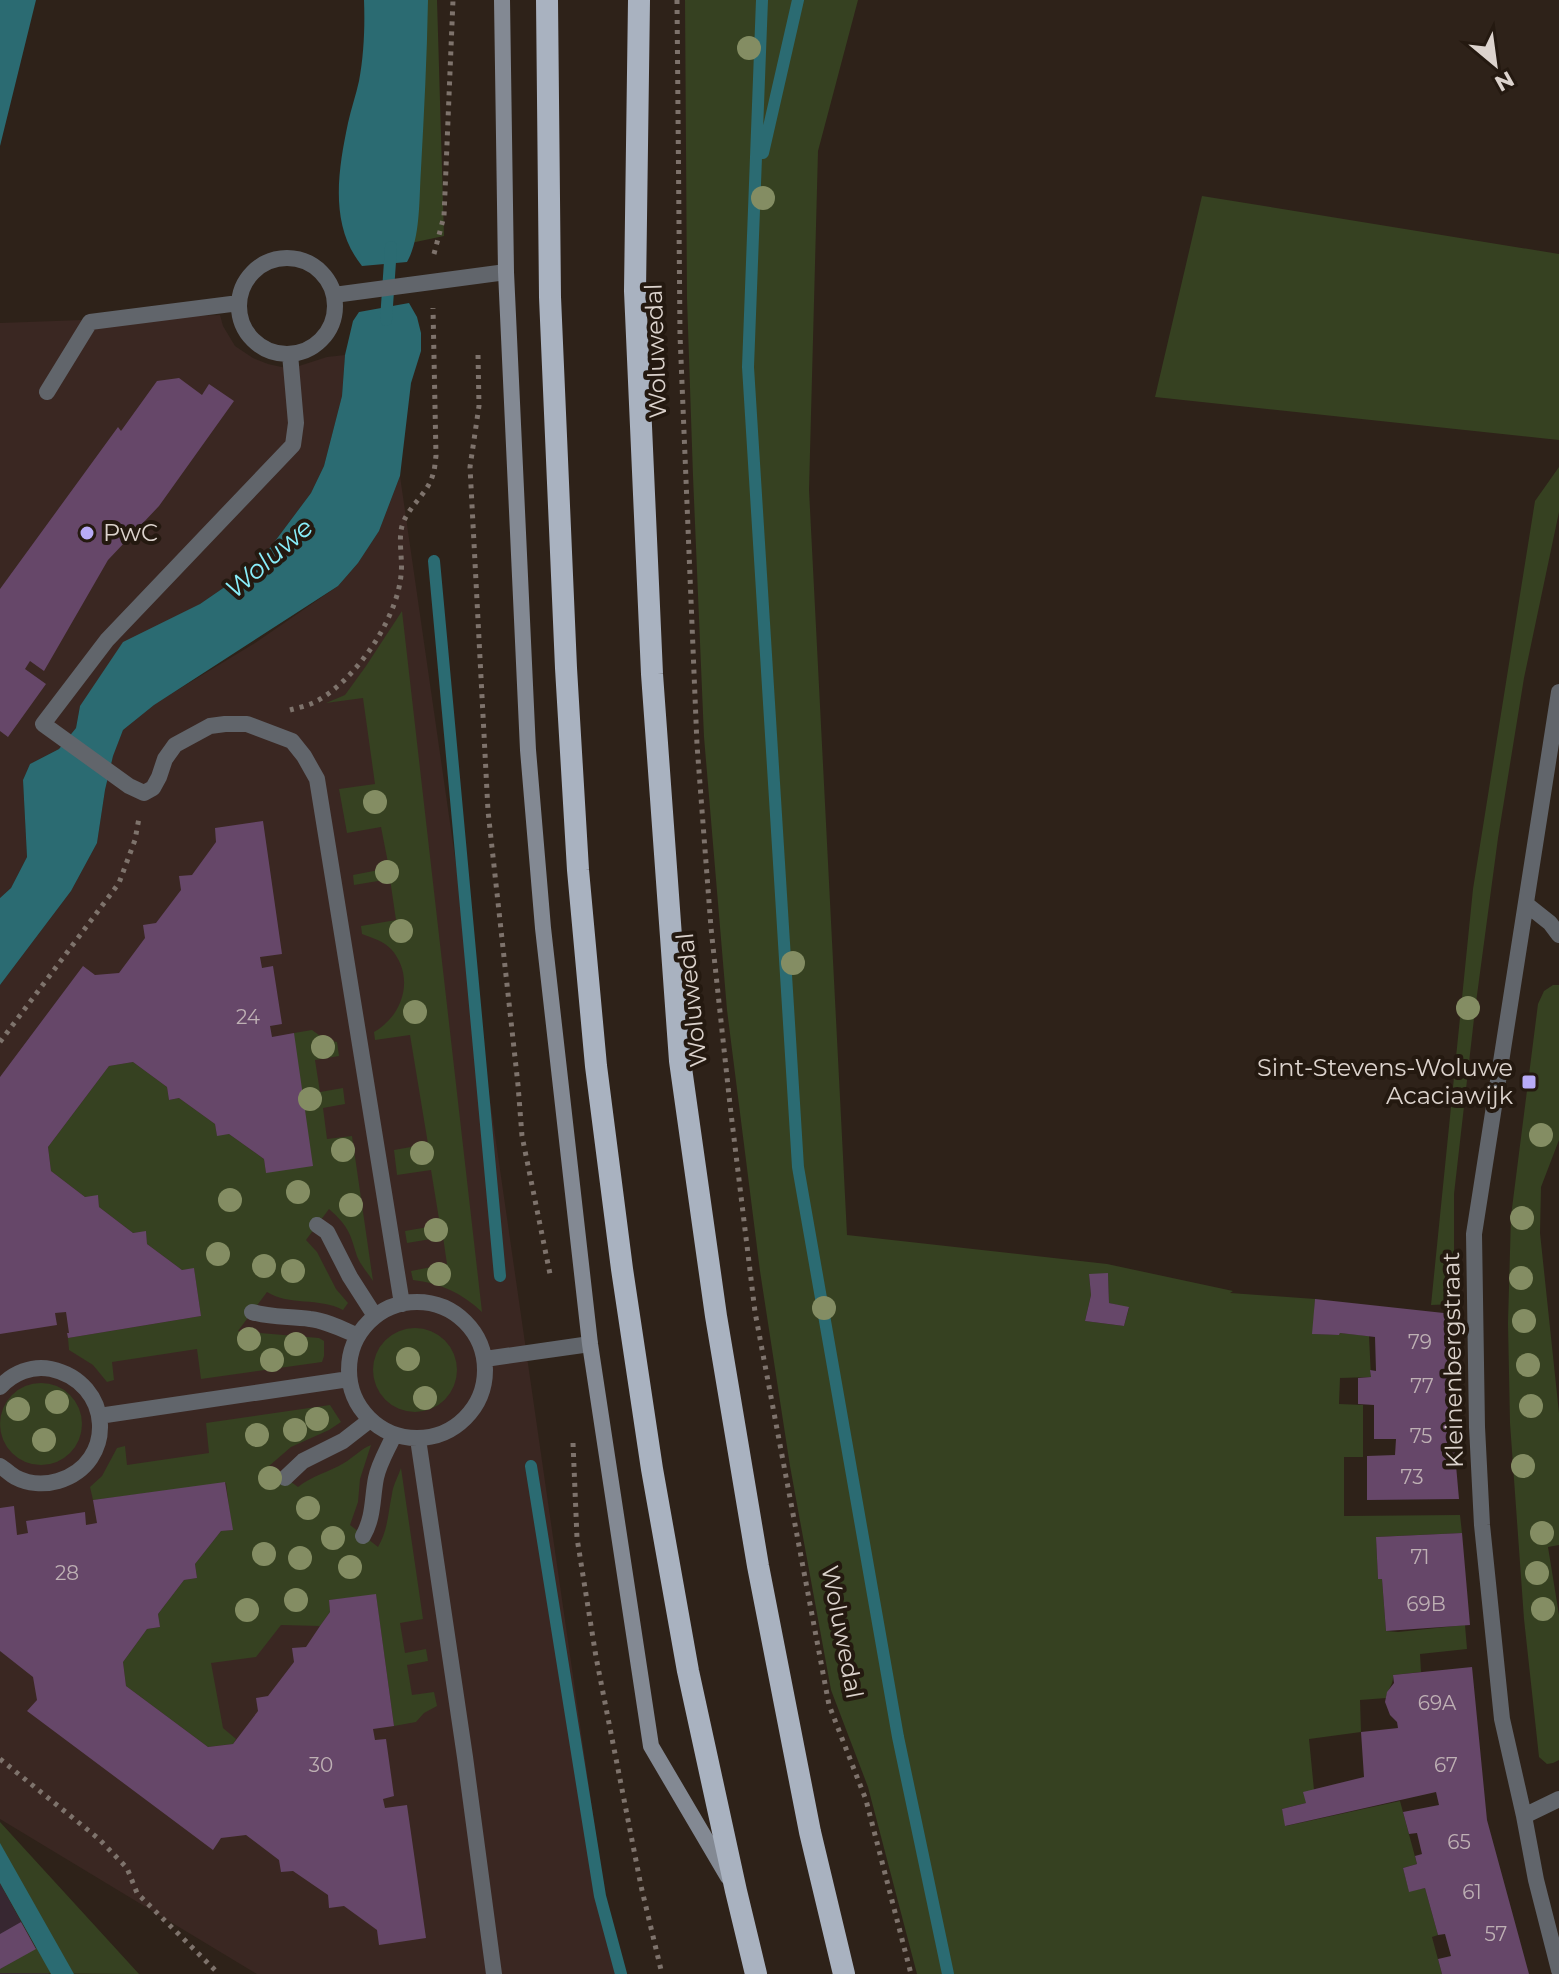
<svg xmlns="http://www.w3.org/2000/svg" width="1559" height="1974" viewBox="0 0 1559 1974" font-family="Montserrat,sans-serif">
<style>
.commercial{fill:#3a2722}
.industrial{fill:#372731}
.green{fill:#364121;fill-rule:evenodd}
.water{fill:#2b6b72}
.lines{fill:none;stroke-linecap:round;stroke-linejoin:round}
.stream{stroke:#2b6b72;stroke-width:12}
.building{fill:#664769}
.path{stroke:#7e736c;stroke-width:5;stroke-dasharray:4 6;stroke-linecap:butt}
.service{stroke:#61656b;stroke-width:16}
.minor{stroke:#61656b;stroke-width:16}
.secondary{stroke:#838993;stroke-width:16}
.trunk{stroke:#a9b2c0;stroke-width:22}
.tree{fill:#848d63}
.poi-dot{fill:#b8abf7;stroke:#241910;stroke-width:3}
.labels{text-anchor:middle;stroke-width:8;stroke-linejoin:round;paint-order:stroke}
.number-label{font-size:20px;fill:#beb0b4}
.street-label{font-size:24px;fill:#dcd3cd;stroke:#241910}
.poi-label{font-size:24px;fill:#dcd3cd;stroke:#241910;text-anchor:start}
.water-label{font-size:26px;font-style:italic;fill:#89eefa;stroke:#241910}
</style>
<rect width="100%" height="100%" fill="#2e2219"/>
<path class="commercial" d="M220,315L223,326L235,346L253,358L268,364L286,368L299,366L327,357L345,355L342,396L324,466L311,493L258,564L200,604L80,706L76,728L59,749L30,764L23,780L27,857L11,888L0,898V323Z
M400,476L616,1974H257L0,1819V985L71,891L97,843L105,790L113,755L123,730L156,703L255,643L338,586L358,563L379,531Z"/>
<path class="industrial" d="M0,1883L36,1949L49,1974H0Z"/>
<path class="green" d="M382,0H437L444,236L368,252Z
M685,0H858L818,151L809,490L847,1235L1107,1264L1233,1291L1230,1293L1315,1299L1313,1334L1339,1335L1340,1333L1369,1336L1371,1377L1340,1378L1339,1404L1363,1405V1457H1344V1516L1460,1515L1462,1533L1376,1537L1378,1579H1382L1386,1631L1398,1632L1465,1625L1467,1649L1420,1654L1421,1672L1393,1675C1394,1685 1387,1689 1386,1698L1360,1700L1361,1732L1309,1739L1314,1790L1306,1803L1282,1809L1286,1826L1400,1801L1417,1864L1403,1868L1409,1891L1425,1888L1438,1935L1432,1937L1442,1974H917L868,1787L831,1690L790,1466L760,1271L727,1010L704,737L693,476L687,299ZM1089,1274H1108L1109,1303L1129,1308L1124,1326L1085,1321L1091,1295Z
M1202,196L1559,254V440L1155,397Z
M1559,467V512L1524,678L1498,838L1475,1010L1454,1194V1304L1431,1305L1473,889L1535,501Z
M402,611L482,1312C462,1293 440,1283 413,1280L411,1271L447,1264L443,1237L407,1243L405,1231L440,1225L431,1170L397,1175L394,1150L428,1144L410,1035L375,1040L374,1032C404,1015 415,976 391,949C383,941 373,938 362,934L361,926L396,920L390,879L354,885L353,875L389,868L381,827L347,833L339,789L375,784L363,698L326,703L345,695L366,666Z
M1553,985H1559V1140L1541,1187L1540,1233L1559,1413V1545L1548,1547L1559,1615V1760L1553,1763L1547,1764L1539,1757L1524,1619L1510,1423L1508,1323L1511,1216L1538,1004L1544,991Z
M312,1030L326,1040L337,1042L339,1056L315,1060L320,1092L343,1088L345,1104L323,1108L327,1139L352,1136L373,1281C368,1273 358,1262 356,1253C350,1232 347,1225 329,1209L306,1240L317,1252L336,1289L348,1303L343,1310C319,1297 289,1306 267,1292L238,1331L319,1338L324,1341V1356L322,1362L201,1379L197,1349L112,1362L114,1380L107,1382L93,1365L69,1350L68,1338L201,1316L194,1269L182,1270L147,1244L146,1232L133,1233L99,1207L98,1196L85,1197L51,1171L48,1147L109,1066L133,1062L167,1087L169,1100L179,1098L215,1124L217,1135L229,1134L264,1159L266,1172L294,1033Z
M373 1370a42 42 0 1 1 84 0a42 42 0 1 1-84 0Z
M0 1424a41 41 0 1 1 82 0a41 41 0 1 1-82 0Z
M330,1405L341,1422L329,1430L291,1447L269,1466L298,1487C311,1476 329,1472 344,1463C354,1457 362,1448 371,1445L360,1479L358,1502L350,1525L378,1547C388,1530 388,1513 392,1494C393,1485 398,1477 401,1468L423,1619L400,1623L405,1653L426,1649L428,1661L407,1665L412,1695L434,1692L437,1706L424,1713L416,1722L394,1726L376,1595L329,1600L330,1612L320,1626L281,1625L256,1657L211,1663L223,1728L236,1739L233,1744L208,1747L126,1686L123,1662L147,1629L160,1627L158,1614L184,1580L197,1578L195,1564L221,1531L232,1530L226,1483L93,1500L90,1487L102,1476L117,1448L125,1446L127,1465L209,1453L206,1423Z
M0,1822L139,1974L0,1973V1969L36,1948L0,1883Z"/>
<path class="water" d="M0,0H36L0,146Z
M364,0H428C427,57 424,113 421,169C419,197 421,238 407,262L362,266C329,225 338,171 348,123C351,109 356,95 359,81C364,55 365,26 364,0Z
M409,303L417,317L421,333V351L411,383L400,476L379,531L358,563L338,586L154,705L123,730L113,756L105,790L97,843L71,891L0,985V898L11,888L27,857L23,780L30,764L59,749L76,728L80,706L123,642L200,604L258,564L311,493L324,466L342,396L345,355L353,321L359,312Z
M0,1843L74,1974H51L0,1883Z"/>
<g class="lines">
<path class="stream" d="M762,0L748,367L798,1167L898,1737L948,1974
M763,153L798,0
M386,320L391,247
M434,561L500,1276
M531,1466L600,1896L621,1974"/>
</g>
<path class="building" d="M179,378L202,395L209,384L234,401L159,506L108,560L44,671L30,661L25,669L46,684L8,737L0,731V589L118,427L121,431L157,381Z
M263,821L282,954L260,957L262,968L273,966L282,1024L270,1026L272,1037L294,1033L313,1166L266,1173L264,1159L229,1134L217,1136L215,1124L179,1098L169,1100L167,1087L133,1062L109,1066L48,1147L51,1171L85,1197L98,1195L99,1207L133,1233L146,1231L147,1244L182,1270L194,1268L201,1316L68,1338L67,1333H69L66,1312L55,1313L57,1325L0,1334V1077L83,966L95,975L119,973L145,938L143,925L156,923L181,890L179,876L192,875L216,842L215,828Z
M1108,1273L1109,1303L1129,1307L1124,1326L1085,1321L1091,1295L1089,1274Z
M1315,1299L1453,1314L1455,1454L1459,1499L1367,1500V1456L1395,1455L1396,1439H1374V1405L1358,1404V1378L1371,1377L1370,1370L1376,1371L1375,1337L1340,1333L1339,1335L1312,1334Z
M225,1482L233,1530L221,1531L195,1564L197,1578L184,1580L158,1614L160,1627L147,1629L123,1662L126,1686L208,1747L233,1744L258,1711L256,1698L268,1696L294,1662L292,1648L306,1647L320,1626L330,1612L329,1600L376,1594L394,1726L373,1729L375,1740L386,1739L394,1796L383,1799L385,1808L407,1805L426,1938L379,1945L377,1930L344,1906L329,1908L328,1895L293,1871L281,1872L279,1860L246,1835L221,1838L213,1850L27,1711L37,1700L33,1677L0,1651V1508L14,1506L17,1535L28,1533L26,1521L85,1512L86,1525L97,1523L93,1500Z
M1462,1533L1470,1625L1386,1631L1382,1579H1378L1376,1537Z
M1472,1667L1487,1820L1529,1974H1442L1438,1959L1451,1956L1445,1934L1438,1935L1425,1888L1409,1892L1403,1868L1417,1864L1415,1856L1422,1854L1417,1833L1409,1834L1403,1812L1439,1805L1436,1792L1285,1826L1282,1809L1306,1803L1303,1792L1364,1777L1361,1732L1398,1728L1397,1722L1390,1715L1385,1702L1387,1692L1394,1683L1393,1675Z
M21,1922L36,1949L0,1969V1934Z"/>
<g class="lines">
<path class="path" d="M677,0L680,335L697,745L711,928L730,1105L755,1312L829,1705L866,1800L911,1974
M434,254L444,216L453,0
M478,355L479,406L470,467L488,811L518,1085L522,1136L551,1279
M290,710C297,708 306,706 313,703C354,683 397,620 401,575C403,560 398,541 402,526C408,506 428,494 433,474C435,469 435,462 436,456L433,308
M0,1042L119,883L135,840L139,818
M573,1443L577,1538L596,1657L641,1886L662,1974
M0,1759L99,1839L127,1868L137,1893L219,1974"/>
<path class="service" d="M239 306a48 48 0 1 1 96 0a48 48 0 1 1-96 0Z
M334,295L506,272
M290,354L296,423L293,445L107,640L43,724L129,786L144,793L153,788L159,777L165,759L175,745L210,726L225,724H247L292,741L304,756L317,779L402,1304
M47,392L90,322L239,303
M317,1225L327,1232L350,1277L375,1316
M349 1370a68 68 0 1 1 136 0a68 68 0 1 1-136 0Z
M252,1312C271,1318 290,1316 310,1319C327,1321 342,1329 358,1336
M485,1359L590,1344
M0,1387C13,1373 32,1365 51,1369C112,1382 118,1463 58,1481C44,1485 28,1484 15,1477C10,1474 5,1469 0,1466
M99,1416L349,1379
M418,1439L465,1757L494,1974
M285,1478L303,1461L343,1441L370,1420
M363,1536C374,1517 372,1498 376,1478C379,1463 388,1449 394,1435"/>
<path class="minor" d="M1559,692L1474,1234L1477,1427L1482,1525L1502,1719L1524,1816L1536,1880L1559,1970
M1526,904L1550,923L1559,935
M1524,1816L1559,1799"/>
<path class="secondary" d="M502,0L506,272L528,750L543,928L590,1344L651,1746L728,1877"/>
<path class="trunk" d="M547,0L550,297L566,668L578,870L596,1066L622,1269L652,1469L688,1671L736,1891L756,1974
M639,0L635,291L652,674L680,1061L716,1316L758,1566L810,1832L844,1974"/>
</g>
<g class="tree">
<circle cx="749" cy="48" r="12"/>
<circle cx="763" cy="198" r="12"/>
<circle cx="375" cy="802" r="12"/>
<circle cx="387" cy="872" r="12"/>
<circle cx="401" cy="931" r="12"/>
<circle cx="793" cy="963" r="12"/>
<circle cx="1468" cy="1008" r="12"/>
<circle cx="415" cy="1012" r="12"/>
<circle cx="323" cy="1047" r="12"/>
<circle cx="310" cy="1099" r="12"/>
<circle cx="1541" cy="1135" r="12"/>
<circle cx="343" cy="1150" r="12"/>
<circle cx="422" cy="1153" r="12"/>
<circle cx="298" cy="1192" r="12"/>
<circle cx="230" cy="1200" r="12"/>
<circle cx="351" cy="1205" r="12"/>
<circle cx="1522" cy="1218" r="12"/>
<circle cx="436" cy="1230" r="12"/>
<circle cx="218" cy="1254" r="12"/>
<circle cx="264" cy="1266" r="12"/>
<circle cx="293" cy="1271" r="12"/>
<circle cx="439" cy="1274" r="12"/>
<circle cx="1521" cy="1278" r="12"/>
<circle cx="824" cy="1308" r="12"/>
<circle cx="1524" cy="1321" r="12"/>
<circle cx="249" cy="1339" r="12"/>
<circle cx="296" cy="1344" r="12"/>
<circle cx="408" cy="1359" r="12"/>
<circle cx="272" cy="1360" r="12"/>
<circle cx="1528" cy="1365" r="12"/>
<circle cx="425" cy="1398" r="12"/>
<circle cx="57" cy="1402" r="12"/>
<circle cx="1531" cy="1406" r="12"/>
<circle cx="18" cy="1409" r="12"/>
<circle cx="317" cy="1419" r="12"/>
<circle cx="295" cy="1430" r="12"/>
<circle cx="257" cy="1435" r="12"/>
<circle cx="44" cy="1440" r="12"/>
<circle cx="1523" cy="1466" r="12"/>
<circle cx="270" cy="1478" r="12"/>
<circle cx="308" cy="1508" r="12"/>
<circle cx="1542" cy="1533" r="12"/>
<circle cx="333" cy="1538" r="12"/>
<circle cx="264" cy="1554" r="12"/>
<circle cx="300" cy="1558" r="12"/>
<circle cx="350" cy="1567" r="12"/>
<circle cx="1537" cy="1573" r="12"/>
<circle cx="296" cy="1600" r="12"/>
<circle cx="1543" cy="1609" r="12"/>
<circle cx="247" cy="1610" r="12"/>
</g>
<g class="poi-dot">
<circle cx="87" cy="533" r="8"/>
<rect x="1521" y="1074" width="16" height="16" rx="4"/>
</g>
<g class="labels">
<g class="number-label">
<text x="248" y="1024">24</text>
<text x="1420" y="1349">79</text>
<text x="1422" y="1393">77</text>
<text x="1421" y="1443">75</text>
<text x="1412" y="1484">73</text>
<text x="1420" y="1564">71</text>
<text x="67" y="1580">28</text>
<text x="1426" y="1611">69B</text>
<text x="1437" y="1710">69A</text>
<text x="321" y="1772">30</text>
<text x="1446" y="1772">67</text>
<text x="1459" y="1849">65</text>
<text x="1472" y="1899">61</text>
<text x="1496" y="1941">57</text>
</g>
<g class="street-label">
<text transform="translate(656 351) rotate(-92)" y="8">Woluwedal</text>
<text transform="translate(692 1000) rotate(-96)" y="8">Woluwedal</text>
<text transform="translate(1453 1360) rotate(-91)" y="8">Kleinenbergstraat</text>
<text transform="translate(842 1632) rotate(79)" y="8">Woluwedal</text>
</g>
<g class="poi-label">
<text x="103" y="541">PwC</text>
<text x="1513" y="1076" text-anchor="end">Sint-Stevens-Woluwe<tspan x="1513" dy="28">Acaciawijk</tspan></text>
</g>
<g class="water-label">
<text transform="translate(269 558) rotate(-41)" y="9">Woluwe</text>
</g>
</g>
<g transform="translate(1495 64) rotate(151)" stroke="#241910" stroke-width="6" paint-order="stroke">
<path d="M0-6L14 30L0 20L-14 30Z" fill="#dcd3cd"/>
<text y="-12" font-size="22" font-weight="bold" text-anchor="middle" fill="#dcd3cd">N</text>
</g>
</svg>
